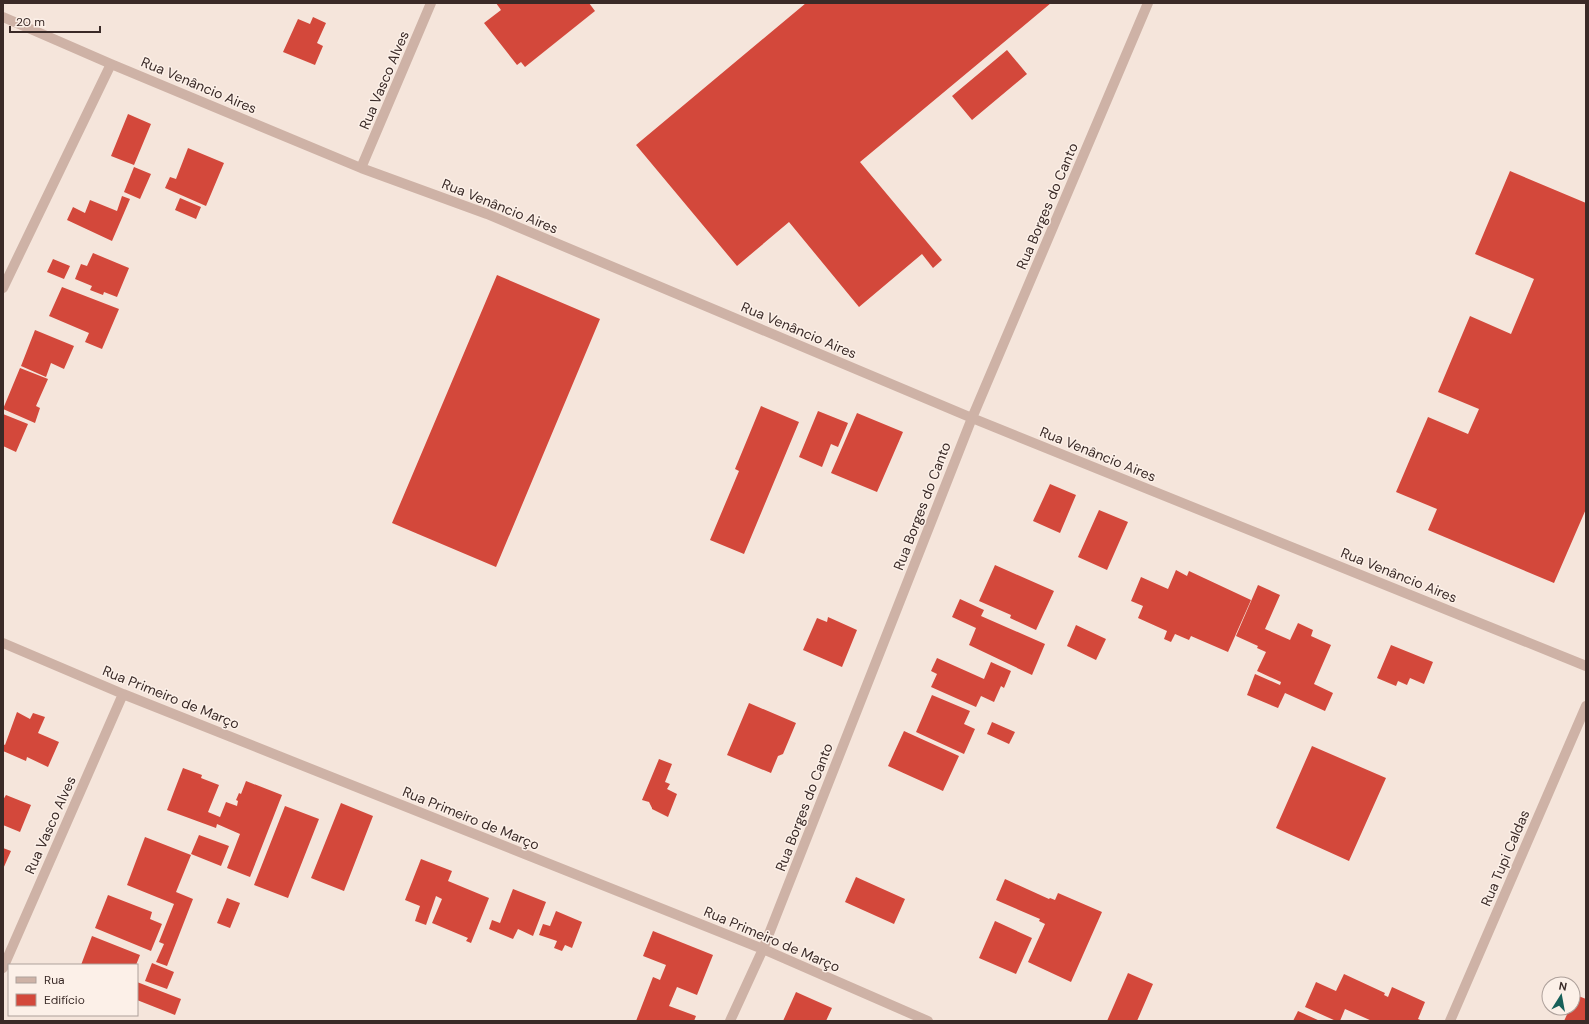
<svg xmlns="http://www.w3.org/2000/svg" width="1589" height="1024" viewBox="0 0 1589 1024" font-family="'DM Sans',sans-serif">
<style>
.building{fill:#d3483b}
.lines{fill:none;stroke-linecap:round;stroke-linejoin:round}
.minor{stroke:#ceb2a6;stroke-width:10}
.labels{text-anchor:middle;stroke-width:3;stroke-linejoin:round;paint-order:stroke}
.street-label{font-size:14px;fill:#3a2a27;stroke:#fcf0e8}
</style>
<rect width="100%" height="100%" fill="#f5e5db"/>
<path class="building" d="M496,3H589L595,11L525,67L521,62L517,65L484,23L501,10Z
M806,3H1051L860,162L942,260L933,268L922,254L859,307L789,222L737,266L636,145Z
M313,17L326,23L317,43L323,46L315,65L283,52L298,19L310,24Z
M1007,50L1027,74L972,120L952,96Z
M128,114L151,124L134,165L111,156Z
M188,148L224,163L206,206L165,188L170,177L176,179Z
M134,167L151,174L140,199L124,192Z
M1510,171L1586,203V509L1554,583L1428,530L1437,509L1396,492L1428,417L1468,434L1479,409L1438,392L1470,316L1511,334L1534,279L1475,254Z
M122,196L130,199L112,241L67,220L73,207L85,213L90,200L117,211Z
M180,198L201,207L196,219L175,210Z
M93,253L129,268L117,297L104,292L103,295L90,290L92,286L75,279L81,264L87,266Z
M53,259L70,266L64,279L47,272Z
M497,275L600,319L496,567L392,523Z
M62,287L119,309L102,349L85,342L89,333L49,316Z
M35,330L74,346L64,369L51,363L46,377L21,366Z
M20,368L48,379L36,406L40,408L35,423L3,409Z
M761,406L799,422L744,554L710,540L739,471L735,469Z
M818,411L848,423L838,447L831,444L822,467L799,457Z
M857,413L903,432L877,492L831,473Z
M3,414L28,424L16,452L3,446Z
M1050,484L1076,495L1060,533L1033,521Z
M1099,510L1128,522L1107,570L1078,557Z
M995,565L1054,591L1036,630L1010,618L1011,615L979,601Z
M1176,570L1187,576L1189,571L1251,600L1228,652L1191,636L1189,640L1175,634L1171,642L1164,639L1167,631L1138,618L1143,606L1131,601L1141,577L1168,589Z
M1258,585L1280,595L1265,629L1290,640L1298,623L1313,630L1311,636L1331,645L1314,684L1333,693L1325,711L1285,693L1278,708L1247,695L1255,674L1280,685L1281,682L1257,671L1266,652L1257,648L1258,646L1236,636Z
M960,599L984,610L981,616L1045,644L1032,675L969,645L976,628L952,617Z
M828,617L857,630L842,667L803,650L817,618L827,622Z
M1076,625L1106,639L1096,660L1067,646Z
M1391,645L1433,662L1424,684L1410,678L1407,685L1398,681L1396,686L1377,678Z
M937,658L984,679L991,662L1011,671L1004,688L1001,686L994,702L981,696L976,707L931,687L937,674L931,671Z
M932,695L970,711L964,724L975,729L964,754L916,732Z
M749,703L796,723L783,754L778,756L771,773L727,755Z
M17,712L30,719L33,713L45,717L38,733L59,742L48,767L27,757L26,761L3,751V744L5,745Z
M992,722L1015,732L1009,744L987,734Z
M904,731L959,756L943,791L888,766Z
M1312,746L1386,778L1349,861L1276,828Z
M659,759L672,764L665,782L670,784L667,789L677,794L668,817L652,809V808L649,802L642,800Z
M183,768L202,775L201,778L219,785L208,812L220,817L226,802L237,806L238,801L236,800L239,793L241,794L246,781L282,795L250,877L227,868L240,834L217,824L216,828L167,810Z
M6,795L31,805L20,832L3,825V800Z
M341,803L373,816L344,891L311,878Z
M285,806L319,819L288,898L254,885Z
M199,835L229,846L221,866L191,854Z
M145,837L191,855L176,892L193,899L167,966L156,962L164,944L159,942L174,904L127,885Z
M3,848L11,851L3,869Z
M421,859L452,871L448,881L489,898L471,943L466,941L468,938L432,923L442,899L436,896L426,925L415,921L420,906L405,900Z
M856,877L905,899L894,924L845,902Z
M1005,879L1049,899L1050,898L1055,900L1058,893L1102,912L1071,982L1028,962L1045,924L1039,921L1040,919L996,900Z
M513,889L546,902L533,936L518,929L513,939L489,929L492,920L500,923Z
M108,895L152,912L150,919L162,924L151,951L95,928Z
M227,898L240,903L230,928L217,923Z
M556,911L582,922L572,948L565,945L562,951L554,948L557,941L539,935L543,924L550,926Z
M995,921L1032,938L1016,974L979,958Z
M653,931L713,955L697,995L677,987L669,1006L696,1016L694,1021H636L653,977L660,980L666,965L643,956Z
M92,936L140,955L136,965H81Z
M152,963L174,972L167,989L145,981Z
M1128,973L1153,984L1137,1021H1107Z
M1344,974L1385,993L1384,995L1388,997L1392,987L1425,1002L1418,1019L1423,1021H1372L1345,1009L1340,1021H1336L1305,1007L1316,982L1336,991Z
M137,982L181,999L175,1015L137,1000Z
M796,992L832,1008L826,1021H783Z
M1576,995L1586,999V1021H1564L1570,1008H1573V1001Z
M1298,1011L1320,1021H1293Z"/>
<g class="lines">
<path class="minor" d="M3,17L111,64L361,168L487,214L972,418L1586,666
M361,168L431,3
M3,288L111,64
M3,643L123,694L763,949L928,1021
M3,968L123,694
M730,1021L763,949L972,418L1148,3
M1450,1021L1586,706"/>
</g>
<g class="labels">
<g class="street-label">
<text transform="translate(384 80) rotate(-67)" y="5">Rua Vasco Alves</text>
<text transform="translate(199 85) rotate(23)" y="5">Rua Venâncio Aires</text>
<text transform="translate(500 206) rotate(22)" y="5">Rua Venâncio Aires</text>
<text transform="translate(1047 206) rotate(-67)" y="5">Rua Borges do Canto</text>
<text transform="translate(799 330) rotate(23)" y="5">Rua Venâncio Aires</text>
<text transform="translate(1098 454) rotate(22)" y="5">Rua Venâncio Aires</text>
<text transform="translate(922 506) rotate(-69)" y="5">Rua Borges do Canto</text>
<text transform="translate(1399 575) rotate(22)" y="5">Rua Venâncio Aires</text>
<text transform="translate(171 697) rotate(22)" y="5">Rua Primeiro de Março</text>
<text transform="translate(804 807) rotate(-69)" y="5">Rua Borges do Canto</text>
<text transform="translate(471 818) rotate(22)" y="5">Rua Primeiro de Março</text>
<text transform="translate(50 825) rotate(-66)" y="5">Rua Vasco Alves</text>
<text transform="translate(1505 858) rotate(-67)" y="5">Rua Tupi Caldas</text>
<text transform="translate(772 939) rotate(23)" y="5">Rua Primeiro de Março</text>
</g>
</g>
<rect width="1589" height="1024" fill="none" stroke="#3a2a27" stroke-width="8"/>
<rect x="8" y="964" width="130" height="52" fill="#fcf0e8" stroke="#aea19b"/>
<rect x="16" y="977" width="20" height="6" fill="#ceb2a6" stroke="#aea19b"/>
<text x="44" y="984" font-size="12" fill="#3a2a27">Rua</text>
<rect x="16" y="994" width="20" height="12" fill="#d3483b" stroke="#aea19b"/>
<text x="44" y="1004" font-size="12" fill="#3a2a27">Edifício</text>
<g transform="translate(1561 996) rotate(11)"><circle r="19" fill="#fcf0e8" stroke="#aea19b"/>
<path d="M0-3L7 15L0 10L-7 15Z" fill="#186059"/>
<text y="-6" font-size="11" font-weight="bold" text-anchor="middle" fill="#3a2a27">N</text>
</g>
<path d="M10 26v6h90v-6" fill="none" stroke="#3a2a27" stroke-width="2"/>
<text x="16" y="26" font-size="12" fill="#3a2a27" stroke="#fcf0e8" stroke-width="3" paint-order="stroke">20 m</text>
</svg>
